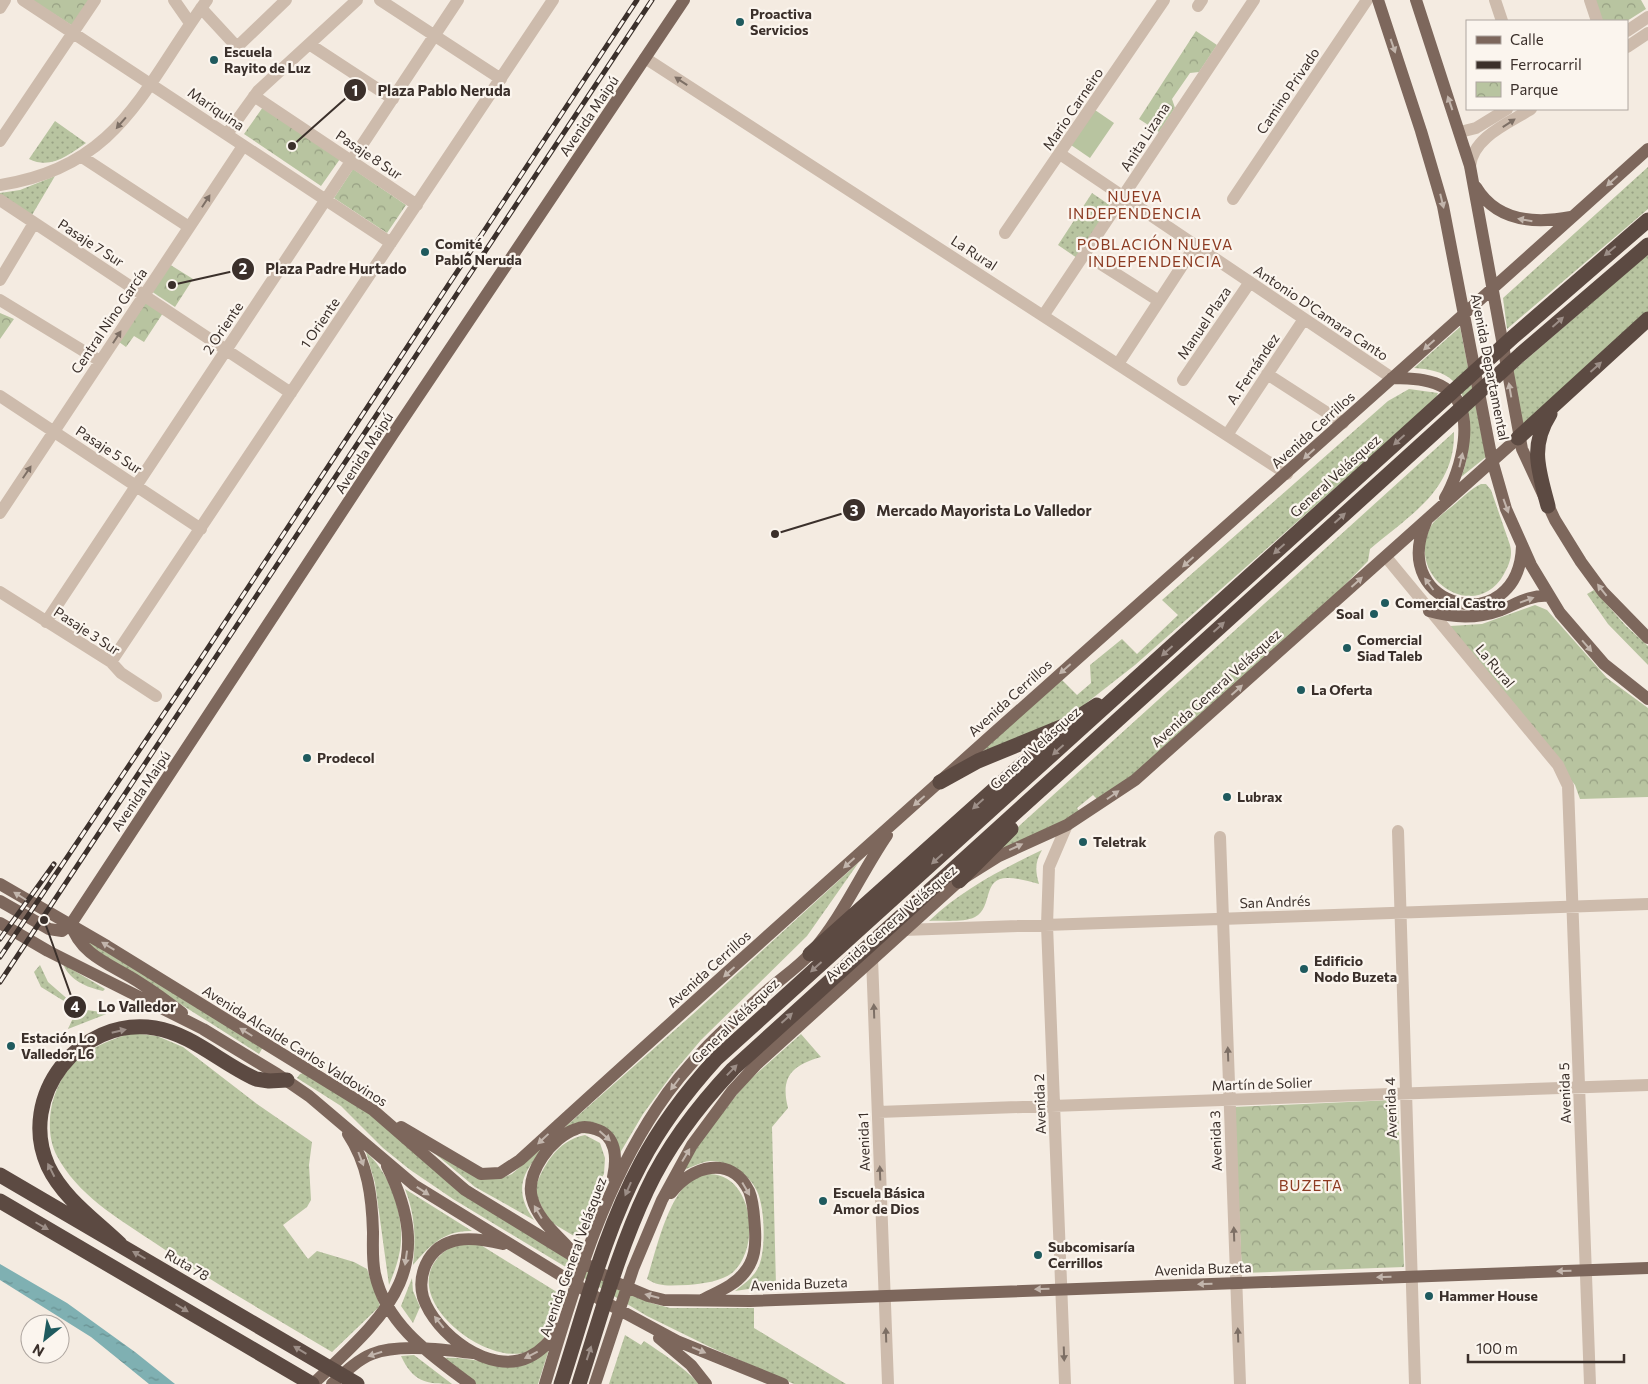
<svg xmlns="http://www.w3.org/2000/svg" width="1648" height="1384" viewBox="0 0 1648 1384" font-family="Commissioner,sans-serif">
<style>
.grass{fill:url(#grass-dots)}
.park{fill:url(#park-crowns)}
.pitch{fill:#b8c4a0}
.water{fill:url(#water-ripples)}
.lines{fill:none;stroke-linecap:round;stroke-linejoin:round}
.minor{stroke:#cdbbac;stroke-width:12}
.major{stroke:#7d675c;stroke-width:12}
.highway{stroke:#5c4a42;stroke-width:15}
.rail-casing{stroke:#3b302b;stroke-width:5}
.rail{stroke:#fbf5ee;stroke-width:3;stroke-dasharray:9;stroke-linecap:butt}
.oneway{fill:#c2b5ac}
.oneway2{fill:#7d6f65}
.oneway3{fill:#9c8e87}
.poi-dot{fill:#1f5a5e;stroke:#fbf5ee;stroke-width:2}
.labels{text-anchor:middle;stroke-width:4.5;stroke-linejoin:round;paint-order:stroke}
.poi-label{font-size:14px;font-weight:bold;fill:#3b302b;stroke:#fbf5ee;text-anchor:start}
.street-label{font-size:14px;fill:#3b302b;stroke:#fbf5ee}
.neighbourhood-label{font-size:15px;letter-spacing:1px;fill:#8c3b22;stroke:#fbf5ee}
.leader{fill:none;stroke:#3b302b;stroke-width:2}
.callout-dot{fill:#3b302b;stroke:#fbf5ee;stroke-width:2}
.mark-label{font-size:15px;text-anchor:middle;font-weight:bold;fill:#fff}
.callout-label{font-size:15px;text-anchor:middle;font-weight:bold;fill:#3b302b;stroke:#fbf5ee;stroke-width:4.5;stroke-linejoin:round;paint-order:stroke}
</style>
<defs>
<pattern id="grass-dots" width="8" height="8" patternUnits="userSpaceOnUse" patternTransform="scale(1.25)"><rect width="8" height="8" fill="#b8c4a0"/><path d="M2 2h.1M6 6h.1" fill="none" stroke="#97a083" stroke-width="1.8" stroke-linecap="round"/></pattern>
<pattern id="park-crowns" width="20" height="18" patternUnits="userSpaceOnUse" patternTransform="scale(1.25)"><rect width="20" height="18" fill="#b8c4a0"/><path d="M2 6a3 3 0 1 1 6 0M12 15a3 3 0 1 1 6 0" fill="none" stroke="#97a083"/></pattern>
<pattern id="water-ripples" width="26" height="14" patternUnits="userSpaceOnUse" patternTransform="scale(1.25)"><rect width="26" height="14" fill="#7fb0b2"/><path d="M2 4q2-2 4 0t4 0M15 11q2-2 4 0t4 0" fill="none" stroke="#699091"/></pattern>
</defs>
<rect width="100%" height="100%" fill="#f4ebe1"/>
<path class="grass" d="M55,121L86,143C68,155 51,170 29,159Z
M1648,167V209L1507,329L1503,298Z
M55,176L32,215L0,195V193L20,190Z
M1092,193L1111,206L1077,258L1058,245Z
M1648,254V313L1521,426L1512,372Z
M1460,327L1486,457L1461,477C1472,453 1474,402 1453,381C1443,371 1428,369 1414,368Z
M1409,389L1438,393L1435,400L1135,665L1080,708L1040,731L977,753L1060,678L1077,695L1091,683L1090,665L1122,639L1137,654L1178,615L1162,600L1388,401Z
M1454,432C1455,490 1410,515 1370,549L1368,561L1326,604L1131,778L1099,801L1093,795L1077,808L1080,813L992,854L1009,835Z
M1481,484H1486L1491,490L1510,545C1513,556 1509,565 1504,574C1476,625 1403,578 1431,526C1437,517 1448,510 1456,503C1464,496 1472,488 1481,484Z
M1594,590L1626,626L1648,646V665L1608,624L1587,594Z
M1042,850C1035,862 1035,870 1039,884C1030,882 1019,878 1009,878C981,877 994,907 975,917C963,923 942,920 929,921C961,890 1002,869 1042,850Z
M859,862L807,936L701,1040L673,1073L643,1114L620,1153L611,1136L562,1131C535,1159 505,1180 534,1220L475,1187L421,1142L499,1179L512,1174L693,1014Z
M85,939L263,1047L259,1054L83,942Z
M63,964L105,989L103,991C87,987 70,981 63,964Z
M40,965L48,982L79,1009L109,1013L68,1029L77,1009L41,987L34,972Z
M131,1033L157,1036L183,1047L257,1104L312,1142L309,1165L311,1200L307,1207L283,1225L308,1259L317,1251L354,1262L367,1269L380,1306L332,1352C272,1316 210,1281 152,1241C117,1218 77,1194 57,1156C48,1140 48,1115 54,1097C68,1057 93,1046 131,1033Z
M801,1034L821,1057C792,1065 780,1077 788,1108L772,1127L776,1285L735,1291C744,1284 754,1277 759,1266C766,1249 765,1208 757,1191C750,1175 728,1160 710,1161C701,1162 690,1168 681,1171L701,1140L746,1083Z
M307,1072L381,1120L571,1261L651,1303L670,1308H754V1328L846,1384H794L710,1347L647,1316L453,1199L409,1169L383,1148L341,1106L297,1078L300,1074Z
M585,1135L600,1143L605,1158L604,1174L599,1182L579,1239L549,1221L534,1191C543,1166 556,1141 585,1135Z
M366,1152C392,1175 407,1221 399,1255C397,1265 393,1275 389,1285L375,1183Z
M710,1174C754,1175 761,1249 732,1273C722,1281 702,1284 688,1285C673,1285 660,1288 647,1279C656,1252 668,1192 695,1178C699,1175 706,1175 710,1174Z
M405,1189L472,1231C445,1230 430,1245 413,1265C416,1238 415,1214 405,1189Z
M460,1242L479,1244L560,1294C557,1312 551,1332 537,1346C499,1382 370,1285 460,1242Z
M412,1278L413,1291L420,1307L413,1323L401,1306Z
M625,1335L641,1345L644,1341C663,1354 683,1366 699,1384H609Z
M551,1343L538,1384H476L441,1358C494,1355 506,1384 551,1343Z
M414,1355L452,1384C426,1384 413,1382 401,1356Z"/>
<path class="park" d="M32,0H94L76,28Z
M1594,0H1641L1646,9L1627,21H1601Z
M1196,31L1217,45L1199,72L1190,73L1172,99L1175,108L1159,132L1139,119Z
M263,107L340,159L321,186L244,134Z
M353,169L406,205L387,233L334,198Z
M169,264L193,279L175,307L151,291Z
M144,301L163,313L144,342L134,336L126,347L119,342Z
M0,313L14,319L0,339Z
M1535,605L1547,610L1607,678L1648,708V797L1580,799L1575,785L1450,626L1482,624Z
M1393,1100L1398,1105L1404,1267L1242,1273L1234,1107Z"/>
<path class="pitch" d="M1095,110L1114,123L1090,158L1071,145Z"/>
<path class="water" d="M0,1264L67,1303L135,1352L175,1384H149L91,1337L0,1280Z"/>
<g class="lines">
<path class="minor" d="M23,0L391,243
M174,0L190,23
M380,0L501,79
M1495,0L1502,21
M1590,0L1597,21
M1198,6L1202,0
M0,8L5,0
M201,8L237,47L286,0
M1627,31L1648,17
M309,44L393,99
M1627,47L1648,33
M645,58L1287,474
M254,96L417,205
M1460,132L1476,128L1507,109
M227,134L258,91L357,0
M0,141L95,0
M1060,154L1392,378
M82,157L189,227
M1470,166C1473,137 1509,123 1531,109
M0,185C120,167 144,86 207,0
M1233,199L1367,0
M0,200L291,393
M1005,233L1164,0
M1096,261L1159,301
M0,280L34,223
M0,300L100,361
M1043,316L1254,0
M1118,364L1195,246
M1267,374L1343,423
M1183,380L1250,282
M0,396L201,529
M1227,435L1304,319
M0,513L243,146
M1386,557L1558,765L1568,786L1590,1384
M0,592L111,662L121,673L156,696
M46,622L458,0
M111,662L553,0
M1398,831L1415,1384
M1220,837L1240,1384
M903,930L1648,904
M872,958L888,1384
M878,1112L1648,1085
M1065,1384L1047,925L1049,867L1067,825"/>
<path class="major" d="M1378,0L1421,131L1443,206L1492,460L1506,509L1531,565L1560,613L1604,664L1648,699
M1416,0L1470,166L1522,449L1555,520L1581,562L1603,592L1648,638
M1476,187C1497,222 1535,224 1571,217
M1392,378C1410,379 1429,378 1445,388C1479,409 1461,471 1445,498
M1426,522C1387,610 1519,641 1522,546
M1429,611C1454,618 1476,619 1501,610C1516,604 1532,594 1549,596
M0,884L107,946L373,1110L465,1190L617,1283L648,1296L664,1300L750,1301L1648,1268
M0,901L49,929L62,931L71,924L393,434L684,0
M0,923L48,951L203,1029L277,1074L309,1096L414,1185L601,1300L677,1341L783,1384
M71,924C80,955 112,965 137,981C153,991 167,1001 182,1013
M401,1127L481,1174L500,1173L520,1160C893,819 1273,487 1648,149
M348,1134C368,1164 372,1197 373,1232C373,1246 372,1260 375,1274C386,1325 431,1355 470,1384
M671,1193C691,1166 731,1154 749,1191C754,1203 754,1217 755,1229C756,1246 755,1260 744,1273C734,1286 717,1292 702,1300
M503,1244C474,1237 441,1233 426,1264C421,1275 420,1286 423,1297C435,1334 490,1376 529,1357C542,1351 552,1339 559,1328
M568,1247C555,1233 537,1218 532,1198C525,1173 552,1137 576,1129C582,1126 589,1127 595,1129C617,1135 617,1159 613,1177
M659,1338L691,1365L706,1384
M313,1384C385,1315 440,1272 387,1166
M332,1384C344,1373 357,1360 372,1354C400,1343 444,1350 473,1353
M545,1384C574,1289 601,1192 657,1108C687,1062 727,1026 768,990C782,978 798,967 811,953C842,918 861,873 887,835
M595,1384L633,1269L662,1200L692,1145L732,1091L757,1064L959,881L999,856L1067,825L1135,780L1518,438"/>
<path class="highway" d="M1518,438L1648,319
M1548,506C1539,471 1529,447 1550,414
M940,782L978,761L1066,725L1097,705
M959,881L1011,829
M810,954L1066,725
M0,1175L357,1384
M0,1201L312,1384
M120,1244C95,1220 63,1198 48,1166C17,1097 79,1016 155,1028C192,1034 222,1064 256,1079L269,1081L287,1080
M561,1384C585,1310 604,1232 641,1163C661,1125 687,1091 716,1059L1513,337L1648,220
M579,1384C600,1319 618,1251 647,1190C668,1145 699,1105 733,1069L1521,354L1648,245"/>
<g class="rail-casing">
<path id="rail" d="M0,939L54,864
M0,957L200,660L637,0
M0,982L652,0"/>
</g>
<use href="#rail" class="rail"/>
</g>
<defs><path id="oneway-solid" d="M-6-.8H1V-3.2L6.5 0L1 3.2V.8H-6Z" transform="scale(1.25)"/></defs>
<g class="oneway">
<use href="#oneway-solid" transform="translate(1393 46) rotate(71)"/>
<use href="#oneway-solid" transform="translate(1450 103) rotate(-109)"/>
<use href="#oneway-solid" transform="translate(1612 181) rotate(138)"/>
<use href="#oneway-solid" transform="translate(1442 201) rotate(76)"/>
<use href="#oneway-solid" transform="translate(1525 220) rotate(-170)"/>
<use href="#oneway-solid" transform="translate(1429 345) rotate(138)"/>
<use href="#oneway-solid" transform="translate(1510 390) rotate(-100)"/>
<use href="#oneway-solid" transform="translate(1309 454) rotate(138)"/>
<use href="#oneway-solid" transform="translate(1461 460) rotate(-77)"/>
<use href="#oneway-solid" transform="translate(1506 506) rotate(70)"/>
<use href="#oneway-solid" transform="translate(1188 562) rotate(138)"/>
<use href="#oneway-solid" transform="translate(1357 582) rotate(-42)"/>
<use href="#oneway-solid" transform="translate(1429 584) rotate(-127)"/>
<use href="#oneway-solid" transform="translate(1602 590) rotate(-128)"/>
<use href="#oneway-solid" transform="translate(1527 600) rotate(-20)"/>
<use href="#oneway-solid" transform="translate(1587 646) rotate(49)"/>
<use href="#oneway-solid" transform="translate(1065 669) rotate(139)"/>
<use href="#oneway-solid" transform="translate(1237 690) rotate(-42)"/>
<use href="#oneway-solid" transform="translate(1113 795) rotate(-35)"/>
<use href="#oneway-solid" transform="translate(919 801) rotate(139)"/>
<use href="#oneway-solid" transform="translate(1016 847) rotate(-25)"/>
<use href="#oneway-solid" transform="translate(849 863) rotate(138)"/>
<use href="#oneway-solid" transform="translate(20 896) rotate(-148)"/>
<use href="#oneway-solid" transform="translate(108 946) rotate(-149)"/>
<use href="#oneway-solid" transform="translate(729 972) rotate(138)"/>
<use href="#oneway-solid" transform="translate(246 1032) rotate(-148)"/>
<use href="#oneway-solid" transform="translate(675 1084) rotate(127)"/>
<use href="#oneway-solid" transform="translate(605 1136) rotate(42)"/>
<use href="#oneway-solid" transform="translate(543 1139) rotate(137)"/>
<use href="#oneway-solid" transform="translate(686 1155) rotate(-59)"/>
<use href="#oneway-solid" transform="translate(361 1159) rotate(69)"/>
<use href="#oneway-solid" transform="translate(746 1189) rotate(60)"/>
<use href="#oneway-solid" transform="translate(423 1191) rotate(33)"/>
<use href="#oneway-solid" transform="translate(538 1212) rotate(-121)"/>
<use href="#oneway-solid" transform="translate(406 1258) rotate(98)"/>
<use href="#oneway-solid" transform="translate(1564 1271) rotate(178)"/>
<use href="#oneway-solid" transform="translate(1384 1277) rotate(178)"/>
<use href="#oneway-solid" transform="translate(1205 1284) rotate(178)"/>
<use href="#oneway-solid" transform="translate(1042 1289) rotate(178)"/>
<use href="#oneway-solid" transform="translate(652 1296) rotate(-165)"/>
<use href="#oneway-solid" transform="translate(439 1322) rotate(-129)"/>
<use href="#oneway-solid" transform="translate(699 1350) rotate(23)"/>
<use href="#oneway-solid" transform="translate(375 1354) rotate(162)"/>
<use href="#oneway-solid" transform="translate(531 1355) rotate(153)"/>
</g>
<g class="oneway2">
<use href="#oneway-solid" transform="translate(681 81) rotate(-147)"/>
<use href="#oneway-solid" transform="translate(121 123) rotate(131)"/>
<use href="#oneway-solid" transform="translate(1509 123) rotate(-33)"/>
<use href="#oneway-solid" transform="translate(206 201) rotate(-57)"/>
<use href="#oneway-solid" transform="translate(117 337) rotate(-57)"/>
<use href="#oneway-solid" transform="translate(27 472) rotate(-56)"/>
<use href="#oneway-solid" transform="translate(874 1011) rotate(-92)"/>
<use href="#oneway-solid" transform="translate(1228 1054) rotate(-92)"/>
<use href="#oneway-solid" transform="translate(880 1173) rotate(-92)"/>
<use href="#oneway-solid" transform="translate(1234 1234) rotate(-92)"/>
<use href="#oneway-solid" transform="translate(886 1335) rotate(-92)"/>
<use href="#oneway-solid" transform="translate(1238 1335) rotate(-92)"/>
<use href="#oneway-solid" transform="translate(1064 1354) rotate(88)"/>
</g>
<g class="oneway3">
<use href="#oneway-solid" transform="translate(1610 251) rotate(140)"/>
<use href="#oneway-solid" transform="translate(1558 322) rotate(-42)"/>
<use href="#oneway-solid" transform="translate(1596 367) rotate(-42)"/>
<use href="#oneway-solid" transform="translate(1399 440) rotate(138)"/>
<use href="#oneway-solid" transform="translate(1340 518) rotate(-42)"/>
<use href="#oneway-solid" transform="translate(1279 549) rotate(138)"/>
<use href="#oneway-solid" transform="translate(1219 627) rotate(-42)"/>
<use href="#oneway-solid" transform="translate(1167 651) rotate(138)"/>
<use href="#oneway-solid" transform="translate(1058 750) rotate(138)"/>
<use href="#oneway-solid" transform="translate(978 804) rotate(138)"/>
<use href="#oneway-solid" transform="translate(937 859) rotate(138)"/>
<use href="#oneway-solid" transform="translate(816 967) rotate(138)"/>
<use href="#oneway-solid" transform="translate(787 1018) rotate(-42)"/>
<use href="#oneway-solid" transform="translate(119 1031) rotate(-13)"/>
<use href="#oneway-solid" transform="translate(732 1070) rotate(-46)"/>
<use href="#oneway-solid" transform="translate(51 1170) rotate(-117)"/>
<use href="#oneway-solid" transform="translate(628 1189) rotate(114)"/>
<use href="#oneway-solid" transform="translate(42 1226) rotate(30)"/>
<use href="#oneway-solid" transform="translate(139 1255) rotate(-150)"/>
<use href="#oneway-solid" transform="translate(182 1308) rotate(31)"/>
<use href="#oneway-solid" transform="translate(300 1350) rotate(-149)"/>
<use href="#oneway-solid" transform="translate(589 1353) rotate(-72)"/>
</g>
<g class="poi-dot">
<circle cx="740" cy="22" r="5"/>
<circle cx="214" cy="60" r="5"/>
<circle cx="425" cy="252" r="5"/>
<circle cx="1385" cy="603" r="5"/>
<circle cx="1374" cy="614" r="5"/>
<circle cx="1347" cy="648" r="5"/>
<circle cx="1301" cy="690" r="5"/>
<circle cx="307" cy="758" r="5"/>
<circle cx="1227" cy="797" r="5"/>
<circle cx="1083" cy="842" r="5"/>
<circle cx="1304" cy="969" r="5"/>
<circle cx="11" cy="1046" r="5"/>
<circle cx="823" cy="1201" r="5"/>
<circle cx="1038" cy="1255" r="5"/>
<circle cx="1429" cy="1296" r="5"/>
</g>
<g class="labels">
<g class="poi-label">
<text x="750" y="19">Proactiva<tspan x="750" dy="16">Servicios</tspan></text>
<text x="224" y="57">Escuela<tspan x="224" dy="16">Rayito de Luz</tspan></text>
<text x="435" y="249">Comité<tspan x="435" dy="16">Pablo Neruda</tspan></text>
<text x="1395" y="608">Comercial Castro</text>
<text x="1364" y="619" text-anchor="end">Soal</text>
<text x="1357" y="645">Comercial<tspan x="1357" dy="16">Siad Taleb</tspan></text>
<text x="1311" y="695">La Oferta</text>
<text x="317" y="763">Prodecol</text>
<text x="1237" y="802">Lubrax</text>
<text x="1093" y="847">Teletrak</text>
<text x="1314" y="966">Edificio<tspan x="1314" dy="16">Nodo Buzeta</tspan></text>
<text x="21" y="1043">Estación Lo<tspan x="21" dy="16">Valledor L6</tspan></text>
<text x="833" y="1198">Escuela Básica<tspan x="833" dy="16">Amor de Dios</tspan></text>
<text x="1048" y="1252">Subcomisaría<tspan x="1048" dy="16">Cerrillos</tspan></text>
<text x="1439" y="1301">Hammer House</text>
</g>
<g class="street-label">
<text transform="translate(1288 91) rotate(-56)" y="5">Camino Privado</text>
<text transform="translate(216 109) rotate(34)" y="5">Mariquina</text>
<text transform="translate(1073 109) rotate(-56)" y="5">Mario Carneiro</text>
<text transform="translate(589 116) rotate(-56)" y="5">Avenida Maipú</text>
<text transform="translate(1145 137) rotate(-57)" y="5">Anita Lizana</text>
<text transform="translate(369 155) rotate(34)" y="5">Pasaje 8 Sur</text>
<text transform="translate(91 243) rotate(33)" y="5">Pasaje 7 Sur</text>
<text transform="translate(974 253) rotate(33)" y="5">La Rural</text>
<text transform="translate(1321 313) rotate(34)" y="5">Antonio D'Camara Canto</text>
<text transform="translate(109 321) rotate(-56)" y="5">Central Nino García</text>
<text transform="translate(320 323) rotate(-56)" y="5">1 Oriente</text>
<text transform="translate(1204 323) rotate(-56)" y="5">Manuel Plaza</text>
<text transform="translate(223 328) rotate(-56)" y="5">2 Oriente</text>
<text transform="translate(1490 367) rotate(79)" y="5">Avenida Departamental</text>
<text transform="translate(1253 369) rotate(-56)" y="5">A. Fernández</text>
<text transform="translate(1313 430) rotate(-42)" y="5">Avenida Cerrillos</text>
<text transform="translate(109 450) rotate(33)" y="5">Pasaje 5 Sur</text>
<text transform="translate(364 453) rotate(-57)" y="5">Avenida Maipú</text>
<text transform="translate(1335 476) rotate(-42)" y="5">General Velásquez</text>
<text transform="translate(87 631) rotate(33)" y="5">Pasaje 3 Sur</text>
<text transform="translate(1495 666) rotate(50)" y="5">La Rural</text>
<text transform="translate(1216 688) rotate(-42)" y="5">Avenida General Velásquez</text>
<text transform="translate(1010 698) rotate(-42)" y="5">Avenida Cerrillos</text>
<text transform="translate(1035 748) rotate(-42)" y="5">General Velásquez</text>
<text transform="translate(141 791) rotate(-56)" y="5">Avenida Maipú</text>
<text transform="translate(1275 902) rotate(-2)" y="5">San Andrés</text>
<text transform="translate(891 923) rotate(-41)" y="5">Avenida General Velásquez</text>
<text transform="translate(709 969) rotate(-42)" y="5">Avenida Cerrillos</text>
<text transform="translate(735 1021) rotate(-44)" y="5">General Velásquez</text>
<text transform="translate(295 1046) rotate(32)" y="5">Avenida Alcalde Carlos Valdovinos</text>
<text transform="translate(1262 1084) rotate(-2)" y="5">Martín de Solier</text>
<text transform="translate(1565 1093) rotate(-92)" y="5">Avenida 5</text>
<text transform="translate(1040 1104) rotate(-92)" y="5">Avenida 2</text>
<text transform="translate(1391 1108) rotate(-92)" y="5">Avenida 4</text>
<text transform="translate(1216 1141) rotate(-92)" y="5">Avenida 3</text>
<text transform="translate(864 1142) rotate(-92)" y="5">Avenida 1</text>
<text transform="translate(573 1257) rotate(-70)" y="5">Avenida General Velásquez</text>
<text transform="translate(187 1265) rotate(30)" y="5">Ruta 78</text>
<text transform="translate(1203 1269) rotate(-2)" y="5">Avenida Buzeta</text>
<text transform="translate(799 1284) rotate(-2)" y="5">Avenida Buzeta</text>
</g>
<g class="neighbourhood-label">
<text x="1135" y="202">NUEVA<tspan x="1135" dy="17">INDEPENDENCIA</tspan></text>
<text x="1155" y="250">POBLACIÓN NUEVA<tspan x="1155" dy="17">INDEPENDENCIA</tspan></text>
<text x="1311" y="1191">BUZETA</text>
</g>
</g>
<path class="leader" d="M292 146L355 90M172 285L243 269M775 534L854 510M44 920L75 1007"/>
<g class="callout-dot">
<circle cx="292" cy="146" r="5"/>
<circle cx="172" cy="285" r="5"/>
<circle cx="775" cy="534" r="5"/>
<circle cx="44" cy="920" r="5"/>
<circle cx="355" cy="90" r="12"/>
<circle cx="243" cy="269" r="12"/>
<circle cx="854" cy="510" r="12"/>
<circle cx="75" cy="1007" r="12"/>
</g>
<g class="mark-label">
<text x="355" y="96">1</text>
<text x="243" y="274">2</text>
<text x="854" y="516">3</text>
<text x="75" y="1012">4</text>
</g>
<g class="callout-label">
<text x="444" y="96">Plaza Pablo Neruda</text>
<text x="336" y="274">Plaza Padre Hurtado</text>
<text x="984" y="516">Mercado Mayorista Lo Valledor</text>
<text x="137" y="1012">Lo Valledor</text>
</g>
<rect x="1466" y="20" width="162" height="90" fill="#fbf5ee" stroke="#aea6a0"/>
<rect x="1476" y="36" width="25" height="8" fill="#7d675c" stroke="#aea6a0"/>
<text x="1510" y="45" font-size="15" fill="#3b302b">Calle</text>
<rect x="1476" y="61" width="25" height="8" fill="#3b302b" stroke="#aea6a0"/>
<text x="1510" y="70" font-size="15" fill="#3b302b">Ferrocarril</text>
<rect x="1476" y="82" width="25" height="15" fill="url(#park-crowns)" stroke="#aea6a0"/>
<text x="1510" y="95" font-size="15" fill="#3b302b">Parque</text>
<g transform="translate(45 1339) rotate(210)"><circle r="24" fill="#fbf5ee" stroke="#aea6a0"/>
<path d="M0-4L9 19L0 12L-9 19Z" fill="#1f5a5e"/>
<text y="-8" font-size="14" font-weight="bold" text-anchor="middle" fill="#3b302b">N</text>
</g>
<path d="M1468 1354v8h156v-8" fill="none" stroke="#3b302b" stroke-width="2.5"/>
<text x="1476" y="1354" font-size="15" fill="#3b302b" stroke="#fbf5ee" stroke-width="4" paint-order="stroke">100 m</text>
</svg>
